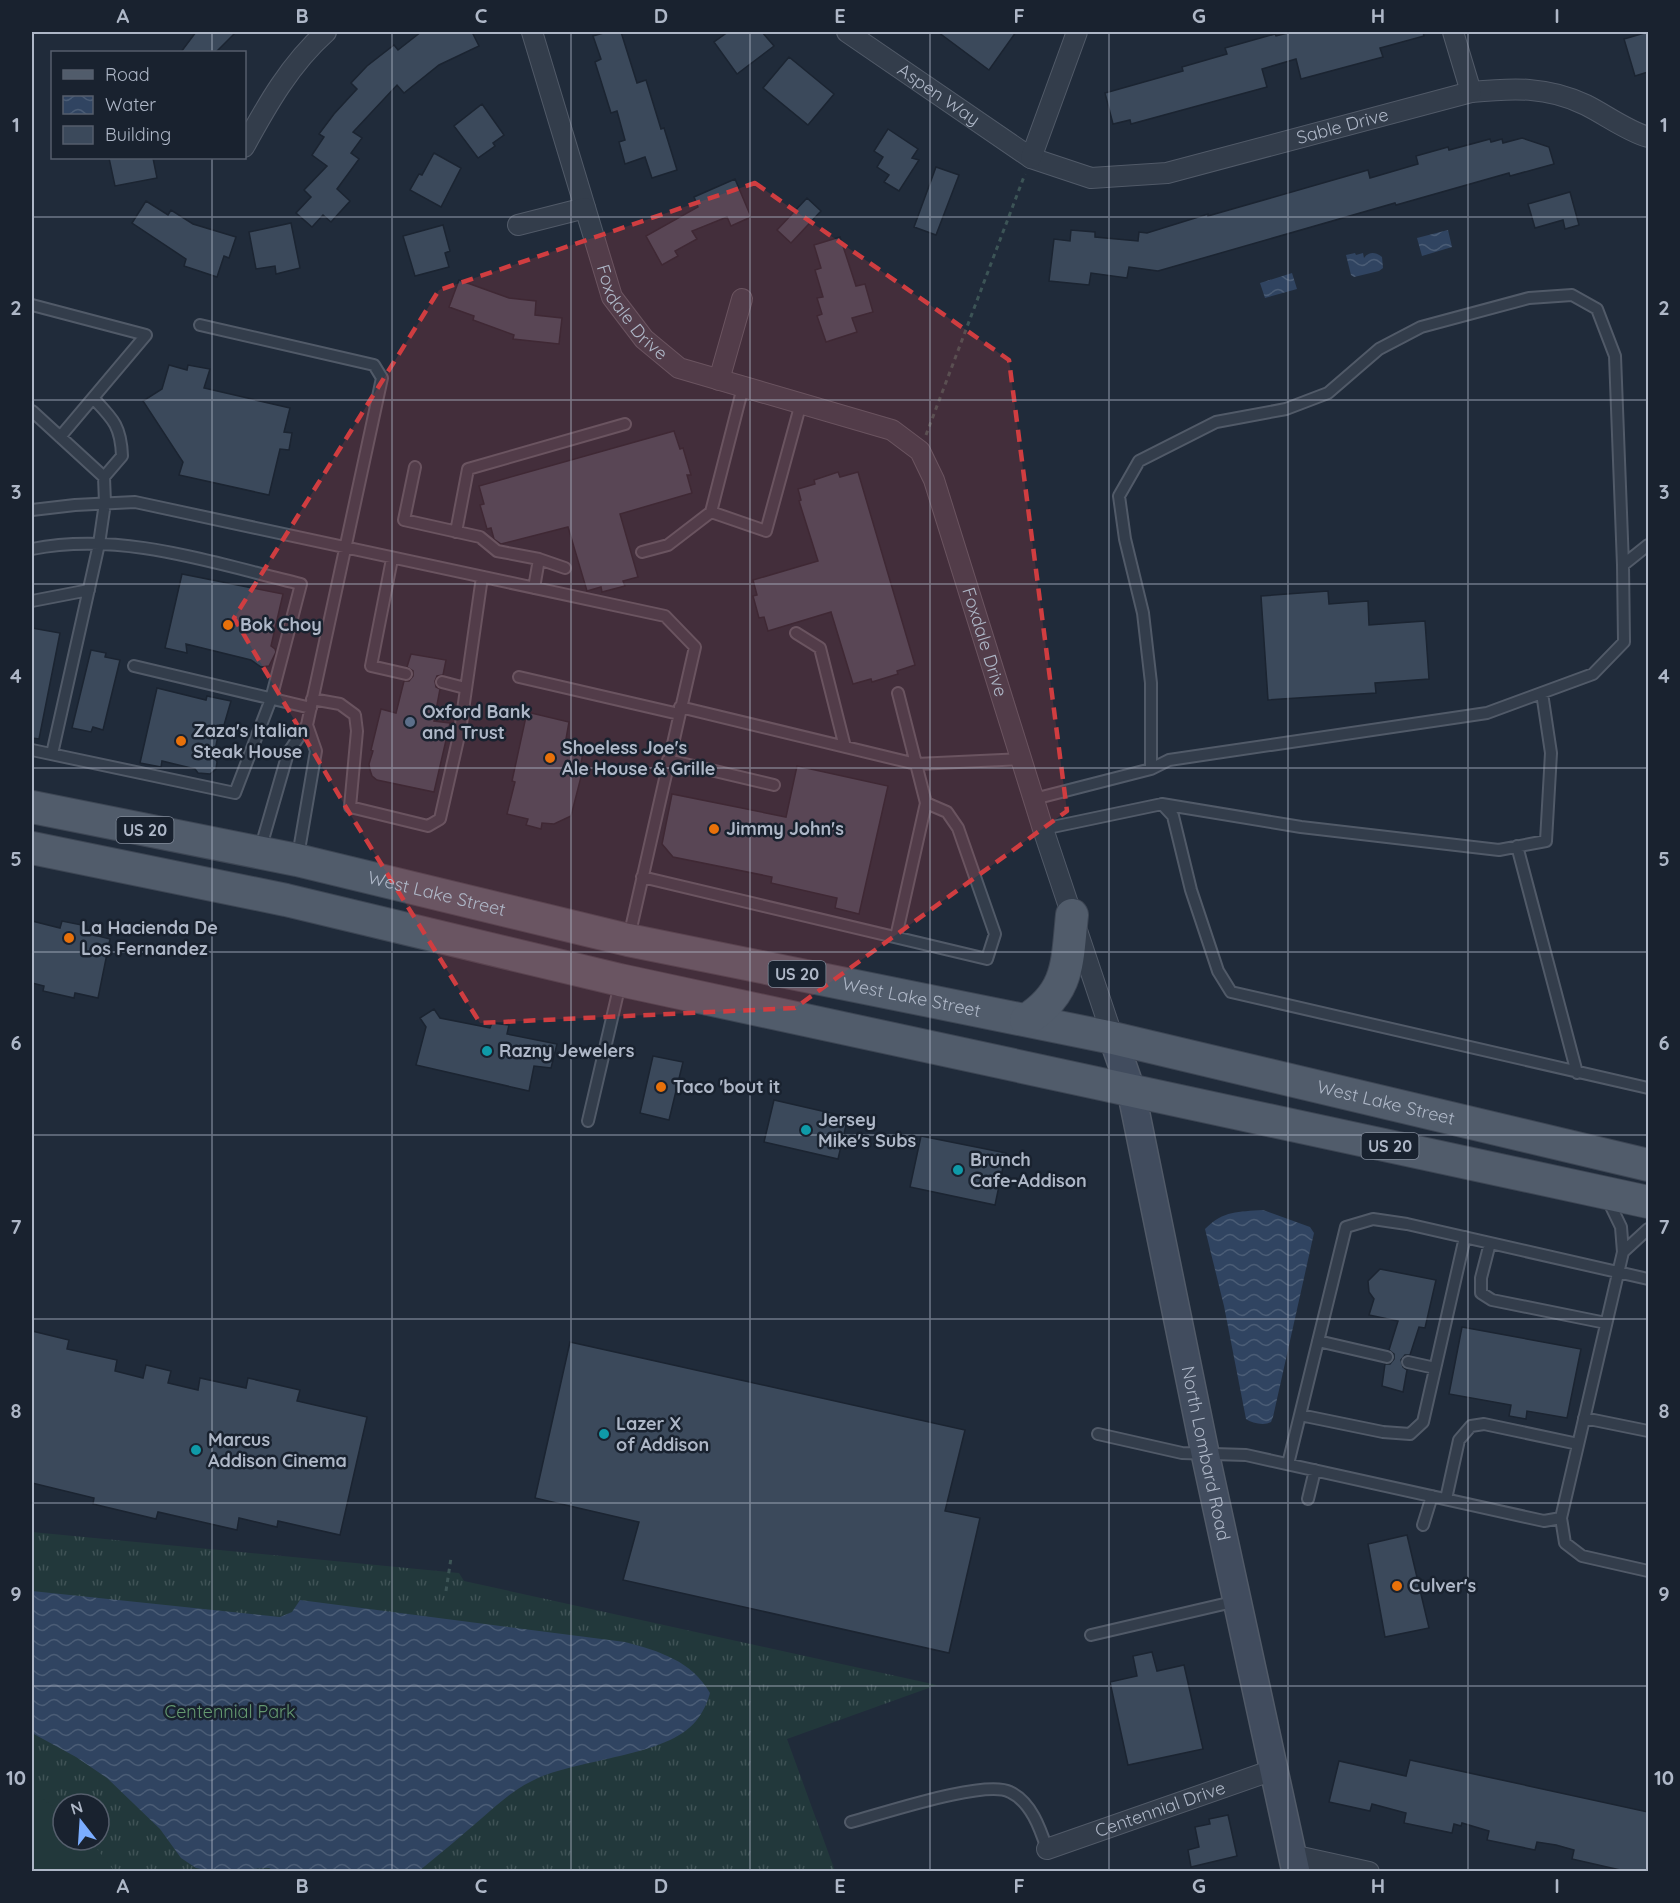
<svg xmlns="http://www.w3.org/2000/svg" width="1680" height="1903" viewBox="0 0 1680 1903" font-family="Quicksand,sans-serif">
<style>
.grass{fill:url(#grass-tufts);fill-rule:evenodd}
.pitch{fill:#22383b}
.water{fill:url(#water-waves)}
.building{fill:#3b495b;stroke:#1b2431;stroke-width:1.5}
.lines{fill:none;stroke-linecap:round;stroke-linejoin:round}
.lane-casing{stroke:#515a68;stroke-width:14}
.street-casing{stroke:#515a68;stroke-width:22}
.secondary-casing{stroke:#515a68;stroke-width:30}
.primary-casing{stroke:#3d4654;stroke-width:34}
.path{stroke:#3c5456;stroke-width:3;stroke-dasharray:4.5 4.5;stroke-linecap:butt}
.lane{stroke:#333d4b;stroke-width:10}
.street{stroke:#333d4b;stroke-width:20}
.secondary{stroke:#414c5e;stroke-width:27}
.primary{stroke:#515c6b;stroke-width:32}
.marked{fill:#d03d40;fill-opacity:0.2;stroke:#d03d40;stroke-width:4.5;stroke-dasharray:12 8;stroke-linejoin:round}
.grid{fill:none;stroke:#aeb7c7;stroke-width:1.5;stroke-opacity:0.55}
.food-dot{fill:#e8710a;stroke:#19222f;stroke-width:2}
.service-dot{fill:#5c6f8a;stroke:#19222f;stroke-width:2}
.culture-dot{fill:#0f9aa8;stroke:#19222f;stroke-width:2}
.labels{text-anchor:middle;stroke-width:5;stroke-linejoin:round;paint-order:stroke}
.shield{fill:#19222f;stroke:#818a99;stroke-width:1.5}
.shield-label{font-size:16px;font-weight:bold;fill:#aeb7c7}
.street-label{font-size:18px;fill:#aeb7c7;stroke:#19222f}
.poi-label{font-size:18px;font-weight:bold;fill:#aeb7c7;stroke:#19222f;text-anchor:start}
.park-label{font-size:18px;fill:#649970;stroke:#19222f}
.neatline{fill:none;stroke:#aeb7c7;stroke-width:2}
.grid-label{font-size:20px;text-anchor:middle;font-weight:bold;fill:#aeb7c7}
</style>
<defs>
<pattern id="grass-tufts" width="24" height="20" patternUnits="userSpaceOnUse" patternTransform="scale(1.5)"><rect width="24" height="20" fill="#22383b"/><path d="M3 7l-1-3M5 7V3M7 7l1-3M15 17l-1-3M17 17v-4M19 17l1-3" fill="none" stroke="#405356"/></pattern>
<pattern id="water-waves" width="16" height="10" patternUnits="userSpaceOnUse" patternTransform="scale(1.5)"><rect width="16" height="10" fill="#304461"/><path d="M0 5q4-4 8 0t8 0" fill="none" stroke="#4b5d76"/></pattern>
</defs>
<rect width="100%" height="100%" fill="#202b3a"/>
<path class="grass" d="M32,1532L459,1573L464,1581L937,1685L787,1739L835,1871H32ZM63,1804H99V1840H63Z"/>
<path class="pitch" d="M32,1791L63,1814V1840H90L114,1871H32Z"/>
<path class="water" d="M1448,230L1452,247L1422,256L1417,238Z
M1355,253L1356,255L1363,253L1364,258C1369,251 1376,252 1382,257L1383,268L1379,271L1354,277L1351,275L1346,255Z
M1292,273L1297,289L1265,298L1260,283Z
M1263,1210L1310,1227L1314,1233L1273,1417L1271,1422C1264,1426 1252,1423 1246,1419L1224,1306L1205,1229C1224,1210 1238,1212 1263,1210Z
M32,1591L280,1617L292,1612L300,1600L625,1642C659,1651 692,1661 710,1693C707,1704 703,1712 696,1721C666,1758 574,1758 530,1782C512,1791 497,1805 482,1818C461,1836 440,1854 419,1871L276,1872L269,1868L211,1871L196,1868L181,1858L160,1829L107,1778L76,1757L32,1733Z"/>
<path class="building" d="M196,32H236L216,52H181Z
M421,32H472L479,46L439,65L404,93L397,85L353,132L362,138L351,153L359,159L337,189L350,201L331,222L323,215L312,227L296,213L311,197L304,190L327,166L312,155L324,137L319,134L334,114L357,89L351,83L367,66L394,45L398,50Z
M607,32H621L637,83L646,80L661,129L664,128L677,170L652,178L645,157L625,164L619,142L625,140L617,111L611,113L595,62L601,59L593,36Z
M728,32H762L774,46L737,74L714,42Z
M938,32H1016L989,70Z
M1292,32H1423L1424,36L1380,48L1383,57L1301,79L1296,59L1262,69L1267,87L1131,124L1130,120L1113,124L1105,93L1183,71L1182,67L1227,54L1225,48L1275,34L1276,36Z
M1648,32V72L1635,76L1624,39Z
M789,57L834,94L808,125L763,88Z
M482,104L504,135L493,143L495,146L478,158L454,126Z
M888,129L918,149L912,158L919,160L899,191L884,182L889,175L877,167L883,157L874,151Z
M1522,138L1549,147L1554,164L1510,176L1509,173L1396,205L1395,203L1158,271L1129,267L1127,278L1091,273L1089,285L1049,281L1054,239L1070,241L1071,230L1095,232V237L1138,241L1139,232L1147,233L1208,214V216L1368,170L1370,178L1418,164L1416,156L1448,147L1449,150L1490,139L1491,142L1502,139L1503,143Z
M434,153L461,168L441,207L410,190L419,174L422,175Z
M109,158H153L157,178L115,186Z
M936,167L959,175L936,235L914,227Z
M735,179L751,217L731,226L727,217L692,231L697,239L675,251L678,256L662,265L646,236L698,207L694,197Z
M1570,192L1579,225L1565,229L1563,220L1535,228L1528,204Z
M807,198L821,211L791,243L777,230Z
M146,201L168,215L171,210L193,224L236,237L229,258L224,256L217,277L184,266L186,259L132,223Z
M291,223L300,268L276,274L275,266L256,269L249,232Z
M443,225L450,251L445,253L449,267L415,276L403,236Z
M840,237L856,286L865,284L873,312L852,318L857,332L826,342L817,316L822,314L817,298L823,297L815,270L821,268L814,245Z
M459,280L509,298L536,301L535,315L562,318L559,344L513,339L514,335L473,320L474,316L449,307Z
M169,365L187,370L188,365L210,369L204,388L290,408L284,432L292,433L289,450L280,449L269,495L179,475L183,462L143,401L162,389Z
M674,431L680,449L683,448L691,475H687L692,493L620,514L638,577L623,581L625,586L602,592L601,587L587,591L568,527L501,544L494,539L491,528L487,529L480,505L484,504L479,486Z
M838,472L840,477L858,472L915,665L897,671L898,674L872,682L871,679L853,684L831,612L768,631L764,617L759,618L753,596L757,595L753,580L818,561L799,501L801,500L798,489L815,484L814,480Z
M182,574L283,594L271,646L275,649L276,652L269,666L261,667L251,660L186,644L187,653L165,648Z
M1328,591L1329,604L1368,601L1369,625L1425,621L1429,679L1375,683L1376,693L1268,700L1261,596Z
M32,628L60,633L39,739L32,738Z
M91,650L106,653L105,657L120,660L103,730L93,727L91,732L72,728Z
M411,654L446,660L443,675L437,676L435,681L436,687L440,689L434,721L450,723L434,792L377,780L372,776L370,770L369,764L373,751L371,750L381,709L396,713L404,681H409L413,676V671L407,667Z
M157,688L206,700L207,696L231,701L224,725H220L214,756L217,762L216,769L210,774L198,773L195,769L162,761L161,767L140,763Z
M527,712L569,722L566,739L585,743L579,773H582L571,816L554,824L542,823L541,829L526,825L528,819L507,814L515,782L512,781Z
M797,766L888,786L859,914L835,908L837,898L771,883L772,877L673,857L662,844L672,794L786,817Z
M32,921L60,928L62,921L87,926L86,933L110,939L98,998L75,993L74,998L43,991L44,986L32,983Z
M434,1009L440,1018L490,1028L492,1023L509,1025L507,1034L557,1044L551,1068L534,1066L529,1091L416,1065L426,1027L420,1018Z
M653,1056L683,1062L669,1120L640,1113Z
M774,1100L848,1117L838,1159L764,1142Z
M921,1136L1006,1153L995,1205L910,1187Z
M1380,1269L1436,1280L1425,1328L1419,1327L1410,1355H1405L1401,1360L1403,1367L1407,1370L1403,1392L1382,1386L1385,1364H1390L1394,1359V1354L1389,1350L1398,1321L1369,1315L1374,1299L1369,1292L1368,1281Z
M1462,1327L1581,1349L1567,1418L1527,1411L1526,1419L1509,1416L1511,1405L1449,1394Z
M32,1331L69,1340L67,1349L117,1360L115,1371L143,1378L146,1365L171,1371L168,1383L198,1390L200,1378L246,1388L248,1378L300,1390L297,1401L367,1417L340,1535L278,1521L277,1527L239,1518L237,1530L158,1512L156,1519L93,1504L94,1498L32,1483Z
M570,1342L965,1430L945,1511L980,1518L949,1653L623,1580L639,1522L535,1498Z
M1407,1535L1429,1628L1385,1637L1368,1544Z
M1152,1652L1157,1671L1184,1665L1203,1749L1128,1765L1110,1682L1137,1676L1133,1656Z
M1410,1760L1648,1812V1872H1629L1572,1859L1574,1850L1556,1845L1537,1842L1535,1850L1487,1840L1489,1831L1462,1823L1461,1826L1454,1824L1452,1833L1404,1823L1406,1813L1372,1804L1370,1811L1329,1802L1339,1761L1406,1776Z
M1228,1815L1237,1856L1191,1867L1188,1850L1199,1847L1195,1827L1210,1824L1209,1819Z"/>
<g class="lines">
<g class="lane-casing">
<path id="lane" d="M32,305L146,335L60,437
M200,325L374,365L382,378L307,725L288,753L260,850
M32,411L104,477
M415,467L404,520L480,537L497,551L539,559L565,568
M32,510L75,505L135,502L665,616L695,647L629,937
M711,512L766,531L801,403
M456,532L468,469L625,424
M32,549C122,531 213,563 301,584L271,699L235,793L32,750
M642,552L668,545L711,512L743,387
M392,559L371,666L406,674
M534,588L539,559
M32,601L89,590
M796,633L820,648L845,747
M134,666L311,708
M519,677L679,714
M442,682L465,688
M312,699L340,704L355,715L357,731L350,807L428,826L440,819L460,731L482,577
M680,707L916,764L1021,759
M52,754L99,544L105,503L104,477L122,456C121,426 113,419 93,398
M668,760L774,785
M1151,769V683L1143,613L1125,539L1119,496L1139,461L1216,422L1286,409L1328,393L1379,349L1421,327L1529,298L1572,295L1597,309L1615,356L1623,565
M1034,799L1151,769L1169,760L1487,713L1593,674L1624,642L1623,565L1648,545
M1162,804L1301,827L1499,850L1546,841L1551,753L1542,693
M1043,829L1162,804L1173,816L1191,890L1218,971L1231,992L1648,1088
M1517,846L1577,1073
M298,856L316,751L307,725
M642,877L987,959L995,934L958,828L947,812L926,803L898,693
M896,937L926,803
M588,1121L620,984
M1490,1243L1481,1278V1293L1492,1300L1606,1323
M1623,1252L1648,1229
M1318,1341L1387,1357
M1408,1362L1435,1368
M1300,1415L1383,1432L1410,1434L1423,1422L1465,1237
M1584,1418L1648,1431
M1098,1434L1182,1453L1246,1455L1544,1521L1561,1518L1623,1252L1621,1227L1607,1198
M1288,1464L1346,1227L1373,1219L1407,1224L1648,1279
M1308,1499L1315,1470
M1446,1499L1459,1440L1471,1426L1484,1424L1578,1444
M1561,1518L1565,1543L1582,1556L1648,1571
M1423,1525L1432,1496
M1091,1635L1237,1601
M851,1822C882,1814 985,1779 1010,1792C1031,1802 1040,1828 1047,1849"/>
</g>
<g class="street-casing">
<g id="street">
<path id="s1" d="M532,32L612,297L644,339L679,368L892,430L920,451L934,480L1043,829L1113,1038"/>
<path id="s2" d="M847,32L1031,158L1091,178L1167,173L1471,92C1512,88 1547,86 1586,105C1606,115 1627,131 1648,137"/>
<path d="M1453,32L1471,92"/>
<path d="M244,147C267,105 290,64 326,32"/>
<path d="M1031,158L1077,32"/>
<path d="M518,225L585,208"/>
<path d="M719,380L742,299"/>
<path id="s3" d="M1047,1849L1273,1770"/>
<path d="M1292,1855L1369,1872"/>
</g>
</g>
<g class="secondary-casing">
<g id="secondary">
<path id="s4" d="M1113,1038L1131,1090L1205,1453L1296,1872"/>
</g>
</g>
<g class="primary-casing">
<g id="primary">
<path id="s5" d="M32,807L297,860L628,940L1113,1038L1648,1165"/>
<path d="M32,848L286,900L620,980L1648,1202"/>
<path d="M1026,1020C1070,992 1067,962 1072,915"/>
</g>
</g>
<path class="path" d="M926,435L1025,174
M446,1591L451,1558"/>
<use href="#lane" class="lane"/>
<use href="#street" class="street"/>
<use href="#secondary" class="secondary"/>
<use href="#primary" class="primary"/>
</g>
<path class="marked" d="M755,183L1009,360L1067,811L795,1008L480,1023L347,809L234,618L439,290Z"/>
<path class="grid" d="M212,32V52M392,32V1872M571,32V1872M750,32V1872M930,32V1872M1109,32V1872M1288,32V1872M1468,32V1872M212,158V1872M32,217H1648M32,400H1648M32,584H1648M32,768H1648M32,952H1648M32,1135H1648M32,1319H1648M32,1503H1648M32,1686H1648"/>
<g class="food-dot">
<circle cx="228" cy="625" r="6"/>
<circle cx="181" cy="741" r="6"/>
<circle cx="550" cy="758" r="6"/>
<circle cx="714" cy="829" r="6"/>
<circle cx="69" cy="938" r="6"/>
<circle cx="661" cy="1087" r="6"/>
<circle cx="1397" cy="1586" r="6"/>
</g>
<circle class="service-dot" cx="410" cy="722" r="6"/>
<g class="culture-dot">
<circle cx="487" cy="1051" r="6"/>
<circle cx="806" cy="1130" r="6"/>
<circle cx="958" cy="1170" r="6"/>
<circle cx="604" cy="1434" r="6"/>
<circle cx="196" cy="1450" r="6"/>
</g>
<g class="labels">
<g class="shield">
<rect x="116.5" y="817" width="57" height="26" rx="4.5"/>
<rect x="768.5" y="961" width="57" height="26" rx="4.5"/>
<rect x="1361.5" y="1133" width="57" height="26" rx="4.5"/>
</g>
<g class="shield-label">
<text x="145" y="836">US 20</text>
<text x="797" y="980">US 20</text>
<text x="1390" y="1152">US 20</text>
</g>
<g class="street-label">
<text dy="6" stroke="none"><textPath href="#s2" startOffset="111">Aspen Way</textPath></text>
<text dy="6" stroke="none"><textPath href="#s2" startOffset="544">Sable Drive</textPath></text>
<text dy="6" stroke="none"><textPath href="#s1" startOffset="300">Foxdale Drive</textPath></text>
<text dy="6" stroke="none"><textPath href="#s1" startOffset="834">Foxdale Drive</textPath></text>
<text dy="6" stroke="none"><textPath href="#s5" startOffset="414">West Lake Street</textPath></text>
<text dy="6" stroke="none"><textPath href="#s5" startOffset="900">West Lake Street</textPath></text>
<text dy="6" stroke="none"><textPath href="#s5" startOffset="1386">West Lake Street</textPath></text>
<text dy="6" stroke="none"><textPath href="#s4" startOffset="426">North Lombard Road</textPath></text>
<text dy="6" stroke="none"><textPath href="#s3" startOffset="120">Centennial Drive</textPath></text>
</g>
<g class="poi-label">
<text x="240" y="631">Bok Choy</text>
<text x="422" y="718">Oxford Bank<tspan x="422" dy="21">and Trust</tspan></text>
<text x="193" y="737">Zaza's Italian<tspan x="193" dy="21">Steak House</tspan></text>
<text x="562" y="754">Shoeless Joe's<tspan x="562" dy="21">Ale House &amp; Grille</tspan></text>
<text x="726" y="835">Jimmy John's</text>
<text x="81" y="934">La Hacienda De<tspan x="81" dy="21">Los Fernandez</tspan></text>
<text x="499" y="1057">Razny Jewelers</text>
<text x="673" y="1093">Taco 'bout it</text>
<text x="818" y="1126">Jersey<tspan x="818" dy="21">Mike's Subs</tspan></text>
<text x="970" y="1166">Brunch<tspan x="970" dy="21">Cafe-Addison</tspan></text>
<text x="616" y="1430">Lazer X<tspan x="616" dy="21">of Addison</tspan></text>
<text x="208" y="1446">Marcus<tspan x="208" dy="21">Addison Cinema</tspan></text>
<text x="1409" y="1592">Culver's</text>
</g>
<g class="park-label">
<text x="230" y="1718">Centennial Park</text>
</g>
</g>
<rect width="1680" height="1903" fill="none" stroke="#19222f" stroke-width="66"/>
<rect x="51" y="51" width="195" height="108" fill="#19222f" stroke="#555e6c" stroke-width="1.5"/>
<rect x="63" y="70" width="30" height="9" fill="#515c6b" stroke="#555e6c" stroke-width="1.5"/>
<text x="105" y="81" font-size="18" fill="#aeb7c7">Road</text>
<rect x="63" y="96" width="30" height="18" fill="url(#water-waves)" stroke="#555e6c" stroke-width="1.5"/>
<text x="105" y="111" font-size="18" fill="#aeb7c7">Water</text>
<rect x="63" y="126" width="30" height="18" fill="#3b495b" stroke="#555e6c" stroke-width="1.5"/>
<text x="105" y="141" font-size="18" fill="#aeb7c7">Building</text>
<g transform="translate(81 1822) rotate(343)"><circle r="28" fill="#19222f" stroke="#555e6c" stroke-width="1.5"/>
<path d="M0-4.5L10 22L0 15L-10 22Z" fill="#7badff"/>
<text y="-9" font-size="16" font-weight="bold" text-anchor="middle" fill="#aeb7c7">N</text>
</g>
<rect x="33" y="33" width="1614" height="1837" class="neatline"/>
<g class="grid-label">
<text x="123" y="23">A</text>
<text x="302" y="23">B</text>
<text x="481" y="23">C</text>
<text x="661" y="23">D</text>
<text x="840" y="23">E</text>
<text x="1019" y="23">F</text>
<text x="1199" y="23">G</text>
<text x="1378" y="23">H</text>
<text x="1557" y="23">I</text>
<text x="16" y="132">1</text>
<text x="1664" y="132">1</text>
<text x="16" y="315">2</text>
<text x="1664" y="315">2</text>
<text x="16" y="499">3</text>
<text x="1664" y="499">3</text>
<text x="16" y="683">4</text>
<text x="1664" y="683">4</text>
<text x="16" y="866">5</text>
<text x="1664" y="866">5</text>
<text x="16" y="1050">6</text>
<text x="1664" y="1050">6</text>
<text x="16" y="1234">7</text>
<text x="1664" y="1234">7</text>
<text x="16" y="1418">8</text>
<text x="1664" y="1418">8</text>
<text x="16" y="1601">9</text>
<text x="1664" y="1601">9</text>
<text x="16" y="1785">10</text>
<text x="1664" y="1785">10</text>
<text x="123" y="1893">A</text>
<text x="302" y="1893">B</text>
<text x="481" y="1893">C</text>
<text x="661" y="1893">D</text>
<text x="840" y="1893">E</text>
<text x="1019" y="1893">F</text>
<text x="1199" y="1893">G</text>
<text x="1378" y="1893">H</text>
<text x="1557" y="1893">I</text>
</g>
</svg>
